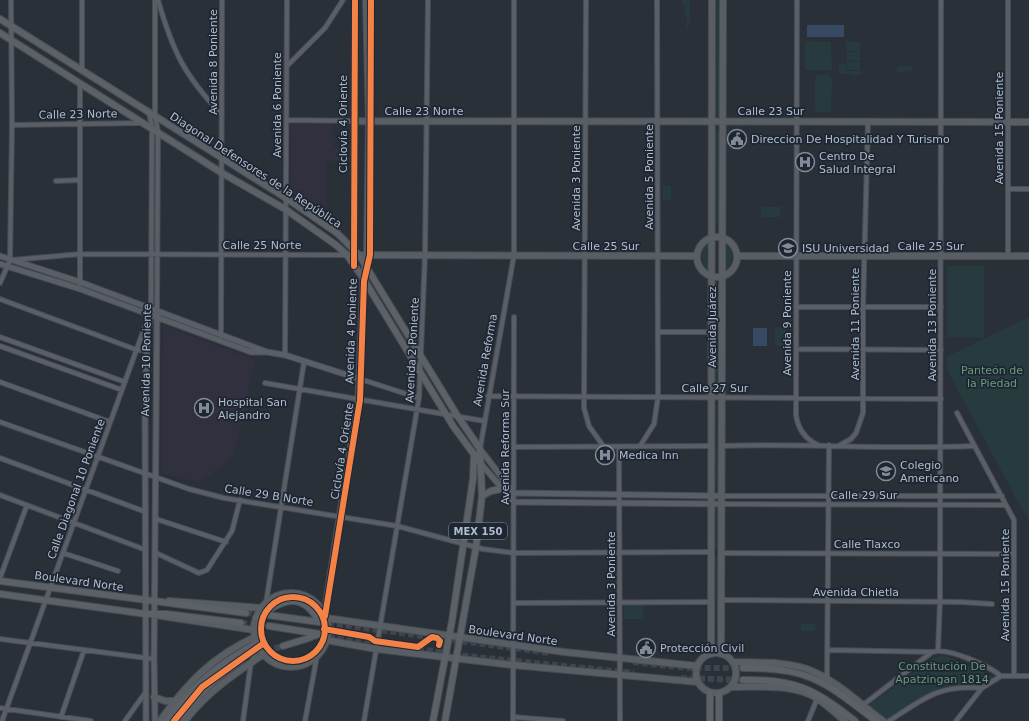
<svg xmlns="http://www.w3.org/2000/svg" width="1029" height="721" viewBox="0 0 1029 721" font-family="'DejaVu Sans',sans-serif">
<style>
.medical{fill:#31303e}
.green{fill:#273a3e}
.water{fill:#384963}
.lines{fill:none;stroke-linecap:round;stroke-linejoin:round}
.primary-tunnel{stroke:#3f454e;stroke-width:6;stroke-dasharray:6 3;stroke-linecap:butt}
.minor-casing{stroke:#484c53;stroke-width:6}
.tertiary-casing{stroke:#484c53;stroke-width:7}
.secondary-casing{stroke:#484c53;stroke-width:8}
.primary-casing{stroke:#484c55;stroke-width:8}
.minor{stroke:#5a5e66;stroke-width:4}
.tertiary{stroke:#5a5e66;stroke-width:5}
.secondary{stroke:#595d64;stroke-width:6}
.primary{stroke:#5c6168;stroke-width:6}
.cycleway-casing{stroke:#1d2633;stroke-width:8}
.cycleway{stroke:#f48246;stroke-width:6}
.labels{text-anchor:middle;stroke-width:3.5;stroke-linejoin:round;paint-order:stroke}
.shield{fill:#1d2633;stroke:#878f9c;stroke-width:1}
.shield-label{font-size:10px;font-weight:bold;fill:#b4bcc9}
.street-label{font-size:11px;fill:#b4bcc9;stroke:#1d2633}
.poi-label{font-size:11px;fill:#b4bcc9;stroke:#1d2633;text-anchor:start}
.park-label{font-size:11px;fill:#6b9a76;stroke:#1d2633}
</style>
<rect width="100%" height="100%" fill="#2a3038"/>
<path class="medical" d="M290,122H331L334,148L350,150V161H326L327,217L291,192Z
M163,325L255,360L234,455L200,483L163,473Z"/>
<path class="green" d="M682,0H690V23H688V29H686L687,16L685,15V7L682,6Z
M716,0H719V116L717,117L716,115Z
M805,41L831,42L832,70H805Z
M846,41L860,42L861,51H846Z
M847,52H860V61L847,60Z
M847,62H860V70H847Z
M841,63L846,64V71H863L862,74L855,76L846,73L843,75L839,73V64Z
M897,66H912V71L900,73L897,71Z
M818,75H829L832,78L831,110L829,112H818L815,109V78Z
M717,131L719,132V225L717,226L715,225V132Z
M663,186H671V200H663Z
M761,207H781L780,217H761Z
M705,243L709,245L706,255L709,266L708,269L705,268L701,256Z
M725,243H728C732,252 735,262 727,269L724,267L727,255L724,245Z
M947,266H984V338L947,337Z
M717,285L719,389L717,390L715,388V286Z
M1029,317V522L948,372L946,357Z
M775,327L786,328V346H775Z
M716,404L718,486L716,487L714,485V406Z
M716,508L718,509V548L716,550L714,548V509Z
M716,557L718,559L716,651L714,649V558Z
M624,605H643L644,619H624Z
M801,624H815L816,631H801Z
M944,655L996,678L984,686L940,690L887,721L868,706L931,659Z"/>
<path class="water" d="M807,25H844V37H807Z
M753,328H767V346H753Z"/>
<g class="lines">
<path class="primary-tunnel" d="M246,613L265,615
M319,622L550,653
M241,623L269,626
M320,634L466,656L634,673
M241,661L257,653L283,646
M633,662L687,668H743
M681,678L743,680"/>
<g class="minor-casing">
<path id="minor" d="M82,0V70
M155,0V117L158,131L157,311
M158,0C173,52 184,75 222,115
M586,0L584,408L589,426L604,447
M797,0L796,415C798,429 805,439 818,445
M287,66L325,28L343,0
M80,83V284
M286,120L355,121
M12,125L142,123
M56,181L80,180
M1008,189H1029
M1008,256V0
M12,260L80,254L347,255
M0,283L10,260L12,125L11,0
M0,299L137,350H147
M796,307H941
M658,332H711
M221,336L222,0
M0,337L125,382
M0,346L122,390
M796,349L941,350
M285,355L287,0
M360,379L419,398
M0,382L110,422
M265,383L484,421
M488,396L941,399
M957,413L1014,520V675
M0,422L189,489L224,498L397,526L483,549L514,553L711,552
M840,445L851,439L856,433L863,413V307L868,122
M640,446L654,424L658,397L657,0
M721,446C805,443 889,450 973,446
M514,447L711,446
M619,447L620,721
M480,449L514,255V0
M0,458L146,512
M0,495L146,550
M721,496H1002
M721,504L1006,505
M156,519L226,542
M63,553L118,571
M156,553L199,573L207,570L232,531L240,500
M721,553L1014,554
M0,578L27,505
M720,600L960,602L992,604
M266,603L304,362
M514,603L711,602
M0,639L154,659
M828,650L933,652C948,647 989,666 1001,676H1029
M938,650L940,602L941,0
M827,678L829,445
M863,705L932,652
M0,708L91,721
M61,717L84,650
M513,717L563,721
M2,721L148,318L151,302L152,127L149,113
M125,721L145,693
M243,721L251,662L259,647
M305,721L317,656
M364,721L419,398L425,255L428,0
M513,721L514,317
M808,721L817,699
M889,721C925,698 937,685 982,688
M956,721L982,688L1001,676"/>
</g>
<g class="tertiary-casing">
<path id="tertiary" d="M0,256L80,282L267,352L285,355L360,379
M0,264L80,289L251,352H267
M480,449L514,493L721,496
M482,465L514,502L721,504
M324,613L358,399L363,278
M146,721L145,403L147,343L151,309
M155,721L154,659L157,311"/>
</g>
<g class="secondary-casing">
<path id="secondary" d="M355,121L1029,122
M697 257a20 20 0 1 1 40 0a20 20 0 1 1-40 0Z
M347,255L697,256
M737,256H1029
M354,266L355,0
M363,278L367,255L369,121L366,0
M254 630a37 37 0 1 1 74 0a37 37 0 1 1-74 0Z
M169,601L261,608
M155,615L254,630
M326,618L564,652L697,666
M326,640L376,649L513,665L698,682
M696 673a20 20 0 1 1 40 0a20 20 0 1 1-40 0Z
M711,654L712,0
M721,654L723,0
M733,662C757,663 783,661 807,669C835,679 859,703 883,721
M731,687C757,687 786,684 811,695C823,701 834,712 845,721
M154,697L165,701H174
M160,721C187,683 212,657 255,637
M185,721C207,692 234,674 264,654"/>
</g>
<g class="primary-casing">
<path id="primary" d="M0,19L286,198L337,233L359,255L457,415L480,449L482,496L476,547L445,721
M0,33L222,173L285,209L336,245L347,255L363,278L453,426L481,464
M482,496L491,491L501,489
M0,581L246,613
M0,594L146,614H166L241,623
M268,615L319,622
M256,618C280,602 301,588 319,622
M269,626L320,634
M283,646L306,639L319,634
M743,668C810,667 825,682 876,721
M743,680C796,679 814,689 855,721
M719,694V721
M167,721C192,685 219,664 257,643
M178,721C196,696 215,678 241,661
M433,721L452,621L473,479L474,454
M710,721V693"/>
</g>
<use href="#minor" class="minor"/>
<use href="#tertiary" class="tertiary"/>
<use href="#secondary" class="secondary"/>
<use href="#primary" class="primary"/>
<g class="cycleway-casing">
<path id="cycleway" d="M354,266L355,0
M261 629a32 32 0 1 1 64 0a32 32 0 1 1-64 0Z
M325,616L360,400L364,281L370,255L371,0
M324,629L369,637L375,641L418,647L432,637L437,638L440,641L439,645
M174,721L202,687L264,643"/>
</g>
<use href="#cycleway" class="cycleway"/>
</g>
<defs>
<g id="civic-ring" transform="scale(1)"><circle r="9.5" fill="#1d2633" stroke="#848b96" stroke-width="1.5"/><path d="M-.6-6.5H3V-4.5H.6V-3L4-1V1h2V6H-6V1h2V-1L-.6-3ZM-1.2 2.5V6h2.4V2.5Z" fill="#848b96"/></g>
<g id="hospital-ring" transform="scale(1)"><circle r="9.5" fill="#1d2633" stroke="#848b96" stroke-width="1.5"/><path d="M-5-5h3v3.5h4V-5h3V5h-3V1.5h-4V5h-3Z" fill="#848b96"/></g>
<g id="university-ring" transform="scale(1)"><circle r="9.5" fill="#1d2633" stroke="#848b96" stroke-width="1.5"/><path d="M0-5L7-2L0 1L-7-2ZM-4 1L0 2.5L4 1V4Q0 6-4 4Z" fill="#848b96"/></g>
<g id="school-ring" transform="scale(1)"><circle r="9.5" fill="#1d2633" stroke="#848b96" stroke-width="1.5"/><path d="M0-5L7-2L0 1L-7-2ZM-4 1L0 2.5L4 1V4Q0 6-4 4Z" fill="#848b96"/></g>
</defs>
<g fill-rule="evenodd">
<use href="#civic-ring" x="737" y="139"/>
<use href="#hospital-ring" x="805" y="162"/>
<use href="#university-ring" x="788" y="248"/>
<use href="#hospital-ring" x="204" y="408"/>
<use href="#hospital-ring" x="605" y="455"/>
<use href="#school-ring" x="886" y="471"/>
<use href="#civic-ring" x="646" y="648"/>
</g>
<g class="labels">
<rect class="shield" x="449" y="523" width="58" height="16" rx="3"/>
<g class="shield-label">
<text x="478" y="535">MEX 150</text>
</g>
<g class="street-label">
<text transform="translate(213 62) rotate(-90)" y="4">Avenida 8 Poniente</text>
<text transform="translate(277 105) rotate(-90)" y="4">Avenida 6 Poniente</text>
<text x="424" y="115">Calle 23 Norte</text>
<text x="771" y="115">Calle 23 Sur</text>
<text transform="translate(78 114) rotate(-1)" y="4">Calle 23 Norte</text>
<text transform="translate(343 124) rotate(-90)" y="4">Ciclovía 4 Oriente</text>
<text transform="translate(999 128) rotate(-90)" y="4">Avenida 15 Poniente</text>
<text transform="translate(256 170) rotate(33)" y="4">Diagonal Defensores de la República</text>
<text transform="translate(649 177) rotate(-90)" y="4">Avenida 5 Poniente</text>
<text transform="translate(576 178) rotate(-90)" y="4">Avenida 3 Poniente</text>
<text x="262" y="249">Calle 25 Norte</text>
<text x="606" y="250">Calle 25 Sur</text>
<text x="931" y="250">Calle 25 Sur</text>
<text transform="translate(787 323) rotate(-90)" y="4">Avenida 9 Poniente</text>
<text transform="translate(855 324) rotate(-90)" y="4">Avenida 11 Poniente</text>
<text transform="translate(932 325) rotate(-90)" y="4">Avenida 13 Poniente</text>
<text transform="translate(712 327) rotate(-90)" y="4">Avenida Juárez</text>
<text transform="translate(351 331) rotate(-88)" y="4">Avenida 4 Poniente</text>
<text transform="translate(412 350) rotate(-87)" y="4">Avenida 2 Poniente</text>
<text transform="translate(146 360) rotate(-89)" y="4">Avenida 10 Poniente</text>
<text transform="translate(485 360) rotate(-80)" y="4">Avenida Reforma</text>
<text x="715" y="392">Calle 27 Sur</text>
<text transform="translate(505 447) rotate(-90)" y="4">Avenida Reforma Sur</text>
<text transform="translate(342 451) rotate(-81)" y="4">Ciclovía 4 Oriente</text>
<text transform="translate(76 489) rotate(-70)" y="4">Calle Diagonal 10 Poniente</text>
<text transform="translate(269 495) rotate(9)" y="4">Calle 29 B Norte</text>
<text x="864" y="499">Calle 29 Sur</text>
<text x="867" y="548">Calle Tlaxco</text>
<text transform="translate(79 581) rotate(8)" y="4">Boulevard Norte</text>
<text transform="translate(611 584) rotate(-90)" y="4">Avenida 3 Poniente</text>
<text transform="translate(1005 585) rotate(-90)" y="4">Avenida 15 Poniente</text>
<text x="856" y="596">Avenida Chietla</text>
<text transform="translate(513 635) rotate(8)" y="4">Boulevard Norte</text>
</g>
<g class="poi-label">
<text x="751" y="143">Direccion De Hospitalidad Y Turismo</text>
<text x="819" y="160">Centro De<tspan x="819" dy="13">Salud Integral</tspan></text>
<text x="802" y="252">ISU Universidad</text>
<text x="218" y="406">Hospital San<tspan x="218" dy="13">Alejandro</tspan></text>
<text x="619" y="459">Medica Inn</text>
<text x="900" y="469">Colegio<tspan x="900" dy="13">Americano</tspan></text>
<text x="660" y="652">Protección Civil</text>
</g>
<g class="park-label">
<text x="992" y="374">Panteón de<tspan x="992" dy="13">la Piedad</tspan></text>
<text x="942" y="670">Constitución De<tspan x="942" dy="13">Apatzingan 1814</tspan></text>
</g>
</g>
</svg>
